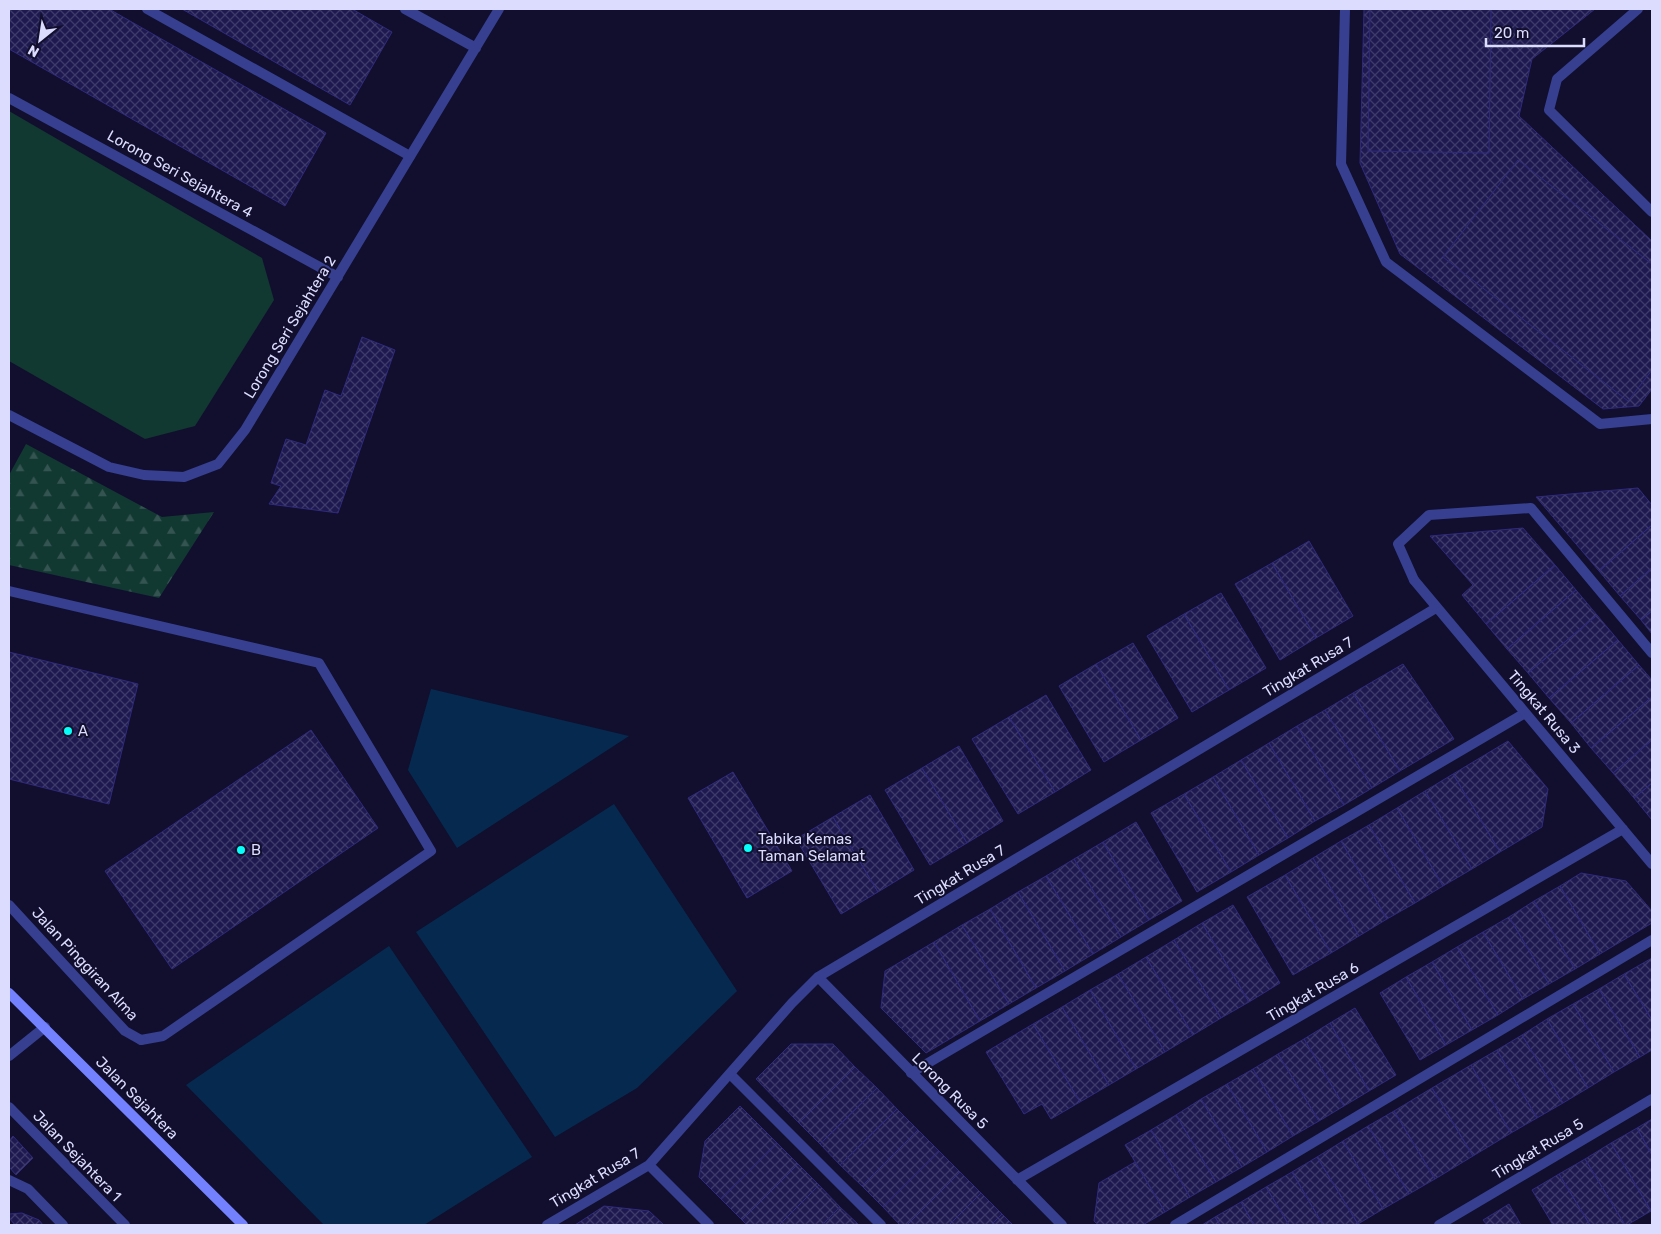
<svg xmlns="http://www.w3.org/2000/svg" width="1661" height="1234" viewBox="0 0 1661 1234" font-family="Rubik,sans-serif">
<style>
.forest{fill:url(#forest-firs)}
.green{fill:#123832}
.water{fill:#062a4f}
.building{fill:url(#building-cross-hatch);stroke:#302a7e}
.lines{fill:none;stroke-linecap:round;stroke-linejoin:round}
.lane{stroke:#373f90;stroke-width:10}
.street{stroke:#373f90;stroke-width:10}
.secondary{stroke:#7381ff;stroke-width:10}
.poi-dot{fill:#08fff9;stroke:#110f2d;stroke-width:2}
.labels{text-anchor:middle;stroke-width:4;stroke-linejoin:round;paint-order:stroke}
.street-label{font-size:15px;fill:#dcdcff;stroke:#110f2d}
.poi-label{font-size:15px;fill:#dcdcff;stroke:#110f2d;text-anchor:start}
</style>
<defs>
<pattern id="forest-firs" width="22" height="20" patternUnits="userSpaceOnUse" patternTransform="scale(1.25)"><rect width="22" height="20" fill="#123832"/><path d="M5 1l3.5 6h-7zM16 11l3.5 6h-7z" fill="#345451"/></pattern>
<pattern id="building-cross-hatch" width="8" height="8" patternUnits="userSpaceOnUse" patternTransform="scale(1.25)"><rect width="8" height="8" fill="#1e1a50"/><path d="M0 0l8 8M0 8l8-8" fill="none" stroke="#3e3b6a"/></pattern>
</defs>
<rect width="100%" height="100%" fill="#110f2d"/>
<path class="forest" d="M26,444L162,517L214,512L159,598L9,565V475Z"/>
<path class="green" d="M9,111L262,258L274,300L195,426L145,439L9,361Z"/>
<path class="water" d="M431,689L629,736L457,848L408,770Z
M614,804L737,991L637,1088L555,1137L416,932Z
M389,946L532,1157L424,1225H324L186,1085Z"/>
<path class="building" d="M9,9H109L326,133L285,206L9,49Z
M182,9H352L392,32L350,105Z
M1364,9H1595L1532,59L1519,116L1652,241V389L1639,406L1603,409L1400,254L1360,163Z
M1370,9H1491L1489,153L1368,151Z
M1518,160L1652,264V370L1628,401L1443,257Z
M362,337L395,350L338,513L269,504L281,486L271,483L286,439L306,445L325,390L341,396Z
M1638,488L1652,505V525L1599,571L1536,497Z
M1652,525V568L1620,596L1599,571Z
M1523,528L1555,565L1486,624L1462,595L1473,585L1430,536Z
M1309,541L1353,616L1316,638L1272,563Z
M1272,563L1316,638L1280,660L1235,584Z
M1555,565L1576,590L1507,649L1486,624Z
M1652,568V611L1641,620L1620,596Z
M1576,590L1597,615L1528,673L1507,649Z
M1221,593L1266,668L1229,690L1184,614Z
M1652,611V634L1641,620Z
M1184,614L1229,690L1192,712L1147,636Z
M1597,615L1618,640L1549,698L1528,673Z
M1618,640L1639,665L1571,723L1549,698Z
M1133,643L1178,718L1141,740L1096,664Z
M9,652L138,684L109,804L9,779Z
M1096,664L1141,740L1104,762L1059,686Z
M1403,664L1454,739L1400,771L1353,693Z
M1639,665L1652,680V697L1591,748L1571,723Z
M1353,693L1400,771L1372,788L1325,710Z
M1046,695L1091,770L1055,792L1009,717Z
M1652,697V740L1613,773L1591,748Z
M1325,710L1372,788L1344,805L1297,726Z
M1009,717L1055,792L1018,814L972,739Z
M1297,726L1344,805L1315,821L1269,743Z
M311,730L378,828L172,969L105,871Z
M1652,740V783L1634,798L1613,773Z
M1508,741L1548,789L1542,827L1500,852L1453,774Z
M1269,743L1315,821L1288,838L1241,760Z
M959,746L1003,821L967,843L922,768Z
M1241,760L1288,838L1259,855L1213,777Z
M922,768L967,843L930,865L885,790Z
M733,772L792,871L747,898L688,798Z
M1453,774L1500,852L1472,869L1425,791Z
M1213,777L1259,855L1231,872L1184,794Z
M1652,783V820L1634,798Z
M1425,791L1472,869L1443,886L1397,808Z
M1184,794L1231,872L1197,892L1151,813Z
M870,795L914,870L878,892L833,817Z
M1397,808L1443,886L1415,903L1369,825Z
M833,817L878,892L841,914L796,839Z
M1136,822L1182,901L1149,920L1103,842Z
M1369,825L1415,903L1387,919L1341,841Z
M1341,841L1387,919L1359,936L1313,858Z
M1103,842L1149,920L1121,937L1074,859Z
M1313,858L1359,936L1331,953L1285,875Z
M1074,859L1121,937L1093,954L1046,876Z
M1581,873L1626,881L1652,911V923L1600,954L1560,886Z
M1285,875L1331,953L1293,975L1247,897Z
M1046,876L1093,954L1065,971L1018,892Z
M1560,886L1600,954L1575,969L1534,901Z
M1018,892L1065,971L1036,988L990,909Z
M1534,901L1575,969L1549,984L1509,917Z
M1233,905L1280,983L1249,1002L1202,923Z
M990,909L1036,988L1009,1004L962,925Z
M1509,917L1549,984L1523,999L1483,932Z
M1202,923L1249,1002L1221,1018L1174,940Z
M962,925L1009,1004L980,1021L934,942Z
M1483,932L1523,999L1498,1015L1457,947Z
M1174,940L1221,1018L1193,1035L1146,957Z
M934,942L980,1021L926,1053L881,1008L885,971Z
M1457,947L1498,1015L1472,1030L1432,962Z
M1146,957L1193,1035L1165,1052L1118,974Z
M1652,958V1020L1624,974Z
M1432,962L1472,1030L1446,1045L1406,977Z
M1118,974L1165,1052L1136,1069L1090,990Z
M1624,974L1652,1020V1050L1640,1057L1599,989Z
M1406,977L1446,1045L1420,1060L1380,993Z
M1599,989L1640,1057L1614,1072L1573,1004Z
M1090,990L1136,1069L1109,1085L1062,1007Z
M1573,1004L1614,1072L1588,1088L1547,1019Z
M1062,1007L1109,1085L1080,1102L1033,1024Z
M1355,1008L1396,1075L1369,1091L1330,1023Z
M1547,1019L1588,1088L1563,1103L1522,1035Z
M1330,1023L1369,1091L1344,1106L1304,1039Z
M1033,1024L1080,1102L1051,1119L1042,1104L1024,1114L986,1052Z
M1522,1035L1563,1103L1537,1118L1497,1050Z
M1304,1039L1344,1106L1319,1121L1278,1054Z
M791,1044H833L855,1067L799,1123L756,1079Z
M1497,1050L1537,1118L1511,1133L1471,1065Z
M1278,1054L1319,1121L1293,1136L1253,1069Z
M1471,1065L1511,1133L1473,1156L1432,1088Z
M855,1067L877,1088L820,1144L799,1123Z
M1253,1069L1293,1136L1267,1152L1227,1084Z
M1227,1084L1267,1152L1242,1167L1201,1099Z
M877,1088L897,1109L840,1165L820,1144Z
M1432,1088L1473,1156L1435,1179L1394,1111Z
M1201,1099L1242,1167L1216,1182L1176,1115Z
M740,1106L777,1143L721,1199L699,1177L705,1141Z
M897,1109L918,1130L862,1186L840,1165Z
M1394,1111L1435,1179L1409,1194L1368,1126Z
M1176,1115L1216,1182L1190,1197L1151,1130Z
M1652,1119V1155L1637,1128Z
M1368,1126L1409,1194L1383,1209L1343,1141Z
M1637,1128L1652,1155V1210L1651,1211L1611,1143Z
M918,1130L939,1151L883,1207L862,1186Z
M1151,1130L1190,1197L1165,1212L1125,1145Z
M13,1136L33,1158L16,1175L9,1167V1141Z
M1343,1141L1383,1209L1358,1224L1317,1157Z
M777,1143L798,1164L742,1220L721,1199Z
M1611,1143L1651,1211L1627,1225H1625L1585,1159Z
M939,1151L960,1172L907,1225H900L883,1207Z
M1317,1157L1358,1224L1357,1225H1323L1292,1172Z
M1585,1159L1625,1225H1590L1559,1174Z
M1135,1162L1165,1212L1143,1225H1098L1094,1221L1099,1183Z
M798,1164L819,1185L779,1225H747L742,1220Z
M960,1172L981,1193L949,1225H907Z
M1292,1172L1323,1225H1289L1266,1187Z
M1559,1174L1590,1225H1553L1532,1190Z
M819,1185L840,1207L822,1225H779Z
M1266,1187L1289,1225H1254L1241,1202Z
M981,1193L1002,1214L991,1225H949Z
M1241,1202L1254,1225H1220L1215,1217Z
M1509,1204L1521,1225H1487L1483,1220Z
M604,1206L649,1211L664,1225H575Z
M840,1207L859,1225H822Z
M22,1213L39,1220L43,1225H15L9,1218V1214Z
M1002,1214L1013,1225H991Z
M1215,1217L1220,1225H1202Z"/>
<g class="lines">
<path class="lane" d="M147,9L410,156
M1345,9L1341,164L1386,262L1600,424L1652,419
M1638,9L1557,79L1549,110L1652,212
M1414,580L1398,544L1429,515L1531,508L1652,653
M9,591L319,663L431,851L163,1036L141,1040
M911,1073L1525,713
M730,1074L881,1225
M1175,1225L1652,940"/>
<path class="street" d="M405,9L476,48
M9,98L338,277
M9,415L109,467L144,475L184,477L218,464L245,430L499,9
M1414,580L1652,864
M9,905L125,1031L141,1040
M818,977L1062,1225
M9,1056L45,1027
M9,1107L125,1225
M649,1165L709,1225
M9,1180L28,1189L63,1225
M1017,1180L1623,829
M547,1225L649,1165L792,1003L818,977L1436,608
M1439,1225L1652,1099"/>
<path class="secondary" d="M9,993L243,1225"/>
</g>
<g class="poi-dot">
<circle cx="68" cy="731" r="5"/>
<circle cx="748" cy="848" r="5"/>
<circle cx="241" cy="850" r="5"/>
</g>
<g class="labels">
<g class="street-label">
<text transform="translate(180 174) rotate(29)" y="5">Lorong Seri Sejahtera 4</text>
<text transform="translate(290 327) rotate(-59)" y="5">Lorong Seri Sejahtera 2</text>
<text transform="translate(1308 667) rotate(-31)" y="5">Tingkat Rusa 7</text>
<text transform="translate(1544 712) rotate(50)" y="5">Tingkat Rusa 3</text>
<text transform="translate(960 875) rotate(-31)" y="5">Tingkat Rusa 7</text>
<text transform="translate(85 964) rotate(47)" y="5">Jalan Pinggiran Alma</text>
<text transform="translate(1313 992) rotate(-30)" y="5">Tingkat Rusa 6</text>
<text transform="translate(950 1091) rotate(45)" y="5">Lorong Rusa 5</text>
<text transform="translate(137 1098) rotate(45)" y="5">Jalan Sejahtera</text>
<text transform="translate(1538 1149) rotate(-31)" y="5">Tingkat Rusa 5</text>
<text transform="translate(77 1156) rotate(46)" y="5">Jalan Sejahtera 1</text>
<text transform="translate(595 1178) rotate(-31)" y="5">Tingkat Rusa 7</text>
</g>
<g class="poi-label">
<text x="78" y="736">A</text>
<text x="758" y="844">Tabika Kemas<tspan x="758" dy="17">Taman Selamat</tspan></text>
<text x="251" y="855">B</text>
</g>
</g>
<rect width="1661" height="1234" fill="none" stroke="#dcdcff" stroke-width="20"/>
<g transform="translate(40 40) rotate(210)" stroke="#110f2d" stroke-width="4" paint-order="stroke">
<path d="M0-4L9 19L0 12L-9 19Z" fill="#dcdcff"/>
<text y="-8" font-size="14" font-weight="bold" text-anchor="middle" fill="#dcdcff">N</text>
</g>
<path d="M1486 38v8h98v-8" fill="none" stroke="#dcdcff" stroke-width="2.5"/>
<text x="1494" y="38" font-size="15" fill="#dcdcff" stroke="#110f2d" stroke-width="4" paint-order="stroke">20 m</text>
</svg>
